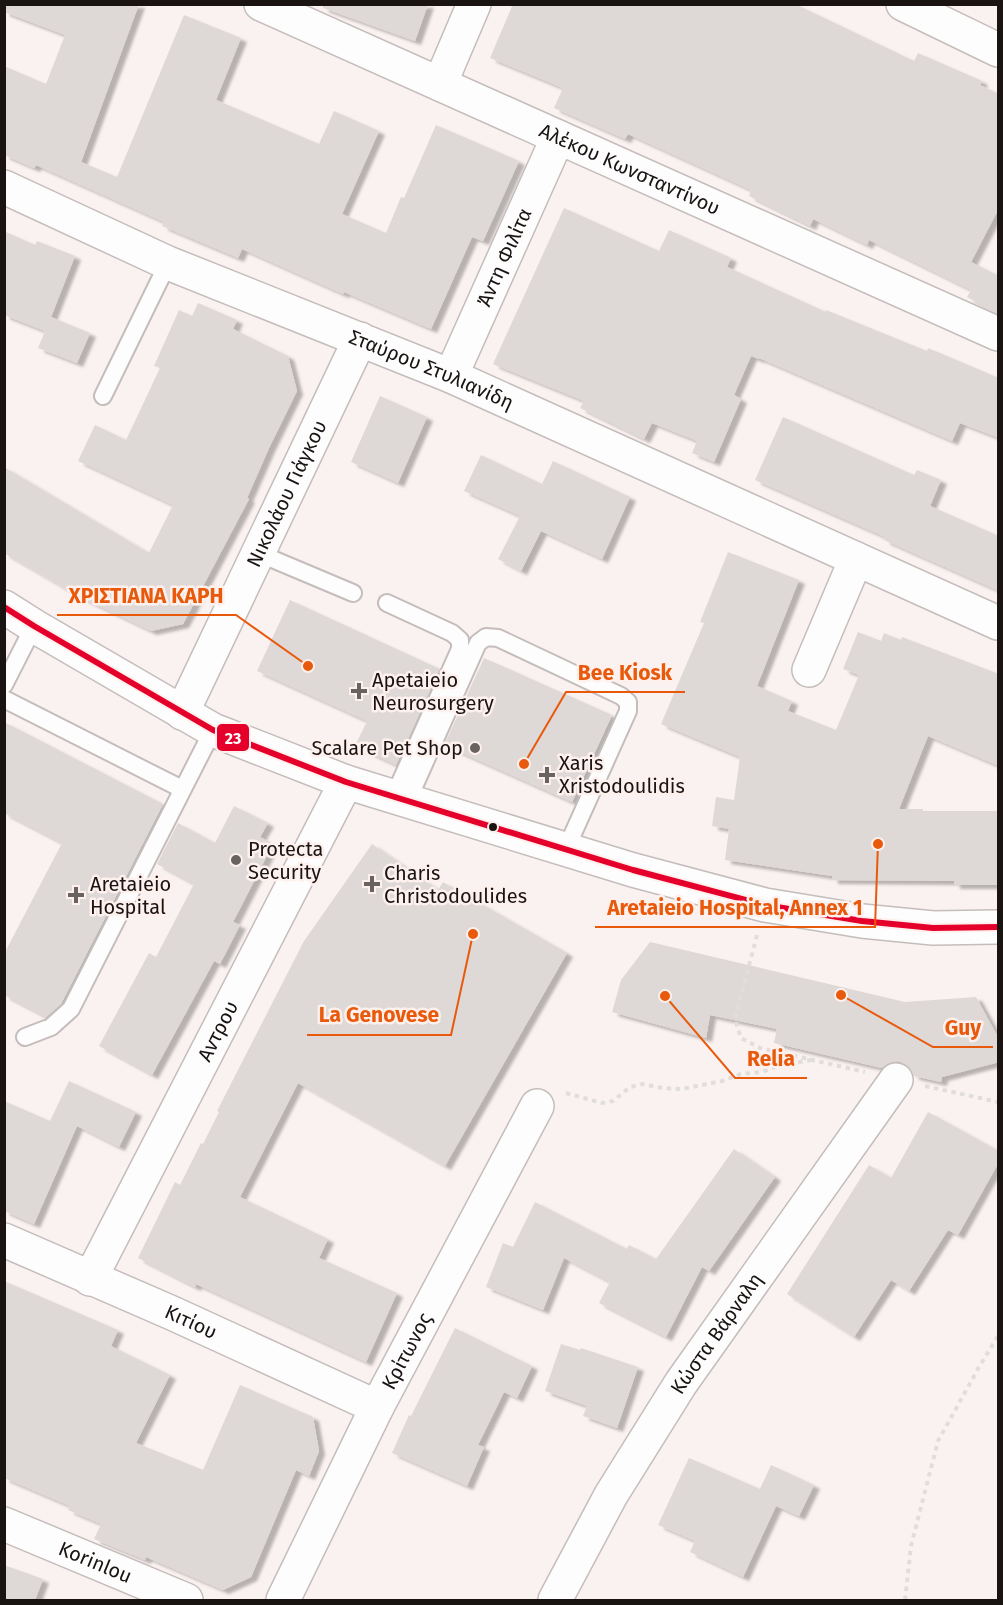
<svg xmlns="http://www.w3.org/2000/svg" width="1003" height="1605" viewBox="0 0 1003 1605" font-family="'Fira Sans',sans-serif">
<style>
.building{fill:#ded8d6;filter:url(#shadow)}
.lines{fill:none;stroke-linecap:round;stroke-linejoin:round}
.service-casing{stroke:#c4bdbb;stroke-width:20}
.minor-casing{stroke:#c4bdbb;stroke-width:36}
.secondary-casing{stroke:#c4bdbb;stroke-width:36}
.path{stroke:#e0dedd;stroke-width:4;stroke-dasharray:4.5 4.5;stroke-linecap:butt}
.service{stroke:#fefdfd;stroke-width:16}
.minor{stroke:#fefdfd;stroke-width:33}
.secondary{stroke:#fefdfd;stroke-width:33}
.bus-1-casing{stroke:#fef0ec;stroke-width:10}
.bus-1{stroke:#e4002b;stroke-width:6}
.poi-dot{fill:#686260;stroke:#fef0ec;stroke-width:2}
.bus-dot{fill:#191412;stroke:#fef0ec;stroke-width:2}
.labels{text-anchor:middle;stroke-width:5;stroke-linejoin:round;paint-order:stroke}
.street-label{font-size:20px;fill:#191412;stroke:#fef0ec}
.poi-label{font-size:20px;fill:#191412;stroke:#fef0ec;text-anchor:start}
.leader{fill:none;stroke:#e8590c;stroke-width:2}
.callout-dot{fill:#e8590c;stroke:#fef0ec;stroke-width:2}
.callout-label{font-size:21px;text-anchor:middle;font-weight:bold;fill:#e8590c;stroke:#fef0ec;stroke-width:5;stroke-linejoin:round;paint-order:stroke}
.line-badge{stroke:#fef0ec;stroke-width:2}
.badge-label{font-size:16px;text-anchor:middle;font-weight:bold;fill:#fff}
</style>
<defs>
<filter id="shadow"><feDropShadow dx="6" dy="4" stdDeviation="1.5" flood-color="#0004"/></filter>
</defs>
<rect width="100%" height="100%" fill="#faf2f0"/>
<path class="building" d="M4,4H139L81,162L117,177L184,15L241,38L216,100L319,144L334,111L379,131L342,214L386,233L401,197L404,198L436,125L519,161L483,241L472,237L431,329L344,292L343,294L242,249L238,258L162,226L164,222L36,165L34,168L4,155V66L46,84L65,35L4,12Z
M323,4H428L415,41L323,8Z
M513,4H795L914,61L918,53L982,81L980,85L999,94V208L971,262L999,276V314L967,297L971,290L869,240L867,245L813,219L810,226L749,196L751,190L628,134L625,139L554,108L563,88L490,58Z
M564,208L659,251L669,230L731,258L727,267L826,312V310L927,351L928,348L999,378V438L960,423L952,441L759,358V359L751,356L734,395L741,399L714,462L692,453L697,441L652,423L644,439L580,408L584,401L493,364Z
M4,231L35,245L37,241L75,256L49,322L51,317L90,333L77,363L38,348L45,331L4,315Z
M198,303L237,320L233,329L288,356L297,391L269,448L247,498L249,499L183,624L151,631L82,598L4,553V467L149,553L173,505L78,461L95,425L126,440L160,368L154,366L179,310L192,316Z
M380,396L427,417L398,483L351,462Z
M783,417L914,475L917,470L941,480L930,506L999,536V591L884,540L885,537L755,480Z
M481,455L542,484L553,461L630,497L602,559L541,531L521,571L498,559L520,516L464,491Z
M728,552L799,580L757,686L792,701L788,711L836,730L859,675L843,669L858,632L881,641L884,633L901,640L902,637L999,674V766L928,736L899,809H923V811H999V885H954V881L832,880V876L725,860L729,829L712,826L716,797L734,800L740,757L661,724L704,623L700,622Z
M290,600L440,669L396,765L355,746L367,721L257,671Z
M484,658L612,715L572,802L444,745Z
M4,722L163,804L61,1004L46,1017L4,995V954L62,843L4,813Z
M234,806L268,823L260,837L273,844L233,922L240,925L220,964L214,961L152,1075L99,1046L149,953L156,957L194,884L157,864L178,823L215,843Z
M372,844L438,890L443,882L567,953L445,1166L298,1083L240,1197L328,1239L319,1258L397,1293L366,1362L196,1284L195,1287L138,1258L175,1182L180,1185L201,1143L203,1144L219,1112L217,1111L304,941Z
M650,942L905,1002L976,997L999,1039V1062L942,1077L941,1082L914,1076L907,1065L898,1061L889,1063L882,1068L774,1043L777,1029L710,1015L706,1038L612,1012L621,980Z
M69,1081L136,1112L119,1147L77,1126L34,1224L4,1211V1101L50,1121Z
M928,1112L999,1151V1162L958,1235L948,1230L909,1291L891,1280L854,1337L787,1294L869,1165L891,1178Z
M734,1149L775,1177L709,1271L702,1267L666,1337L599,1303L610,1282L564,1258L543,1310L486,1287L503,1243L513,1247L535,1202L627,1249L629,1245L656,1259Z
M4,1281L118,1330L111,1346L170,1375L136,1443L203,1470L240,1385L313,1417L319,1451L309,1476L296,1470L251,1577L223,1590L146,1557L145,1560L94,1539L101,1524L68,1510L70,1506L4,1478Z
M455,1328L532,1366L517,1398L504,1392L478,1445L484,1447L467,1486L392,1453L409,1415L411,1416Z
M561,1344L580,1350L581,1348L638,1367L617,1428L583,1416L587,1406L545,1391Z
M689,1458L760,1489L771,1465L814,1485L799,1516L776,1506L743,1577L690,1552L695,1541L658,1525Z
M4,1565L43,1579L35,1600H4Z"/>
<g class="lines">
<g class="service-casing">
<path id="service" d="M103,396L168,263
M258,553L353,593
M387,603L452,633L460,640V649L394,796
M4,685L34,626
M4,699L182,789
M408,800L478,643L486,637L498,638L621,696L628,702V711L566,849
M25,1037L51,1027L71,1009L213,730"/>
</g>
<g class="minor-casing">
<g id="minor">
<path id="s1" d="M261,4L998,334"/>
<path d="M903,4L998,50"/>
<path d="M440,84L474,4"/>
<path id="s2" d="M4,187L168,263L451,376L998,623"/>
<path id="s3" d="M451,376L558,137"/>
<path d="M809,670L856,559"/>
<path id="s4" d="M182,713L360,339"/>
<path id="s5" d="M4,1240L172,1313L377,1407"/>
<path id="s6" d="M90,1279L346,782"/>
<path id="s7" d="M4,1524L186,1600"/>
<path id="s8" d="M283,1600L377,1407L537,1106"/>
<path id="s9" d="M555,1600L611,1495L681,1383L896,1080"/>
</g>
</g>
<g class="secondary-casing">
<path id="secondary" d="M4,607L34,626L213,730L346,782L633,870L765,905L862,921L933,928L998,927"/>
</g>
<path class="path" d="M757,935L735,1019L741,1038L760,1048L865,1072
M925,1086L998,1102
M566,1093L602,1103L613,1101L630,1087L643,1084L662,1088L682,1089L722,1081L741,1074L762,1072L778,1066L811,1060
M905,1600L911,1546L938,1441L979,1367L998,1336"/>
<use href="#service" class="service"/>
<use href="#minor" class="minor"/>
<use href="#secondary" class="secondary"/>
<g class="bus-1-casing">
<path id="bus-1" d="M4,607L34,626L213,730L346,782L633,870L765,905L862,921L933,928L998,927"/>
</g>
<use href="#bus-1" class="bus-1"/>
</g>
<g class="poi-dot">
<path d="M356 682h6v6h6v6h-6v6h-6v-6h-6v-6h6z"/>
<circle cx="475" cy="748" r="6"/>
<path d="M544 766h6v6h6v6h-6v6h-6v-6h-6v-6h6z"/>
<circle cx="236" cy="860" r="6"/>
<path d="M369 875h6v6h6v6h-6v6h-6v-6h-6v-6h6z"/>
<path d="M73 886h6v6h6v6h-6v6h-6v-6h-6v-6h6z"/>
</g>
<circle class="bus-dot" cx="493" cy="827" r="5"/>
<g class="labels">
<g class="street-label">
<text dy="7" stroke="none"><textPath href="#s1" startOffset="404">Αλέκου Κωνσταντίνου</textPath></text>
<text dy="7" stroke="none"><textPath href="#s3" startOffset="130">Άντη Φιλίτα</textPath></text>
<text dy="7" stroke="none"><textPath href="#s2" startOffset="465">Σταύρου Στυλιανίδη</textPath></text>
<text dy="7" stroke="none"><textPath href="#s4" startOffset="243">Νικολάου Γιάγκου</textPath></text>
<text dy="7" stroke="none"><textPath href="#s6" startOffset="279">Αντρου</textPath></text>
<text dy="7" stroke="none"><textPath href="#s5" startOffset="204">Κιτίου</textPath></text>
<text dy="7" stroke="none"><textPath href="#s9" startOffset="312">Κώστα Βάρναλη</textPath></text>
<text dy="7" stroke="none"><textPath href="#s8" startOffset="278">Κρίτωνος</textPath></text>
<text dy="7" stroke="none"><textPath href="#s7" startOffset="99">Korinlou</textPath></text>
</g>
<g class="poi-label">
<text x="372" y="687">Apetaieio<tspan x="372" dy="23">Neurosurgery</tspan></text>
<text x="463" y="755" text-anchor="end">Scalare Pet Shop</text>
<text x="559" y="770">Xaris<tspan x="559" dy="23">Xristodoulidis</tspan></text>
<text x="248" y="856">Protecta<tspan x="248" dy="23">Security</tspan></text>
<text x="384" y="880">Charis<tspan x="384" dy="23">Christodoulides</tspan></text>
<text x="90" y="891">Aretaieio<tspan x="90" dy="23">Hospital</tspan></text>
</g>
</g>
<path class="leader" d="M308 666L236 615H57M524 764L566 692H685M878 844L875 927H595M473 934L451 1035H307M841 995L933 1047H993M665 996L735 1078H807"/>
<g class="callout-dot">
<circle cx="308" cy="666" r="6"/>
<circle cx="524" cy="764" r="6"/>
<circle cx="878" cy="844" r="6"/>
<circle cx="473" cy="934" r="6"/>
<circle cx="841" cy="995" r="6"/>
<circle cx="665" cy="996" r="6"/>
</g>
<g class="callout-label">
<text x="146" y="603">ΧΡΙΣΤΙΑΝΑ ΚΑΡΗ</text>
<text x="625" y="680">Bee Kiosk</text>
<text x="735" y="915">Aretaieio Hospital, Annex 1</text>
<text x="379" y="1022">La Genovese</text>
<text x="963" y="1035">Guy</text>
<text x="771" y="1066">Relia</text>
</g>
<rect class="line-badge" x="216" y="723" width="34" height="29" rx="6" fill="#e4002b"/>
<g class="badge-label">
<text x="233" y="744">23</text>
</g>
<rect width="1003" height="1605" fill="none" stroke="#191412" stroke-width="12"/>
</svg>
